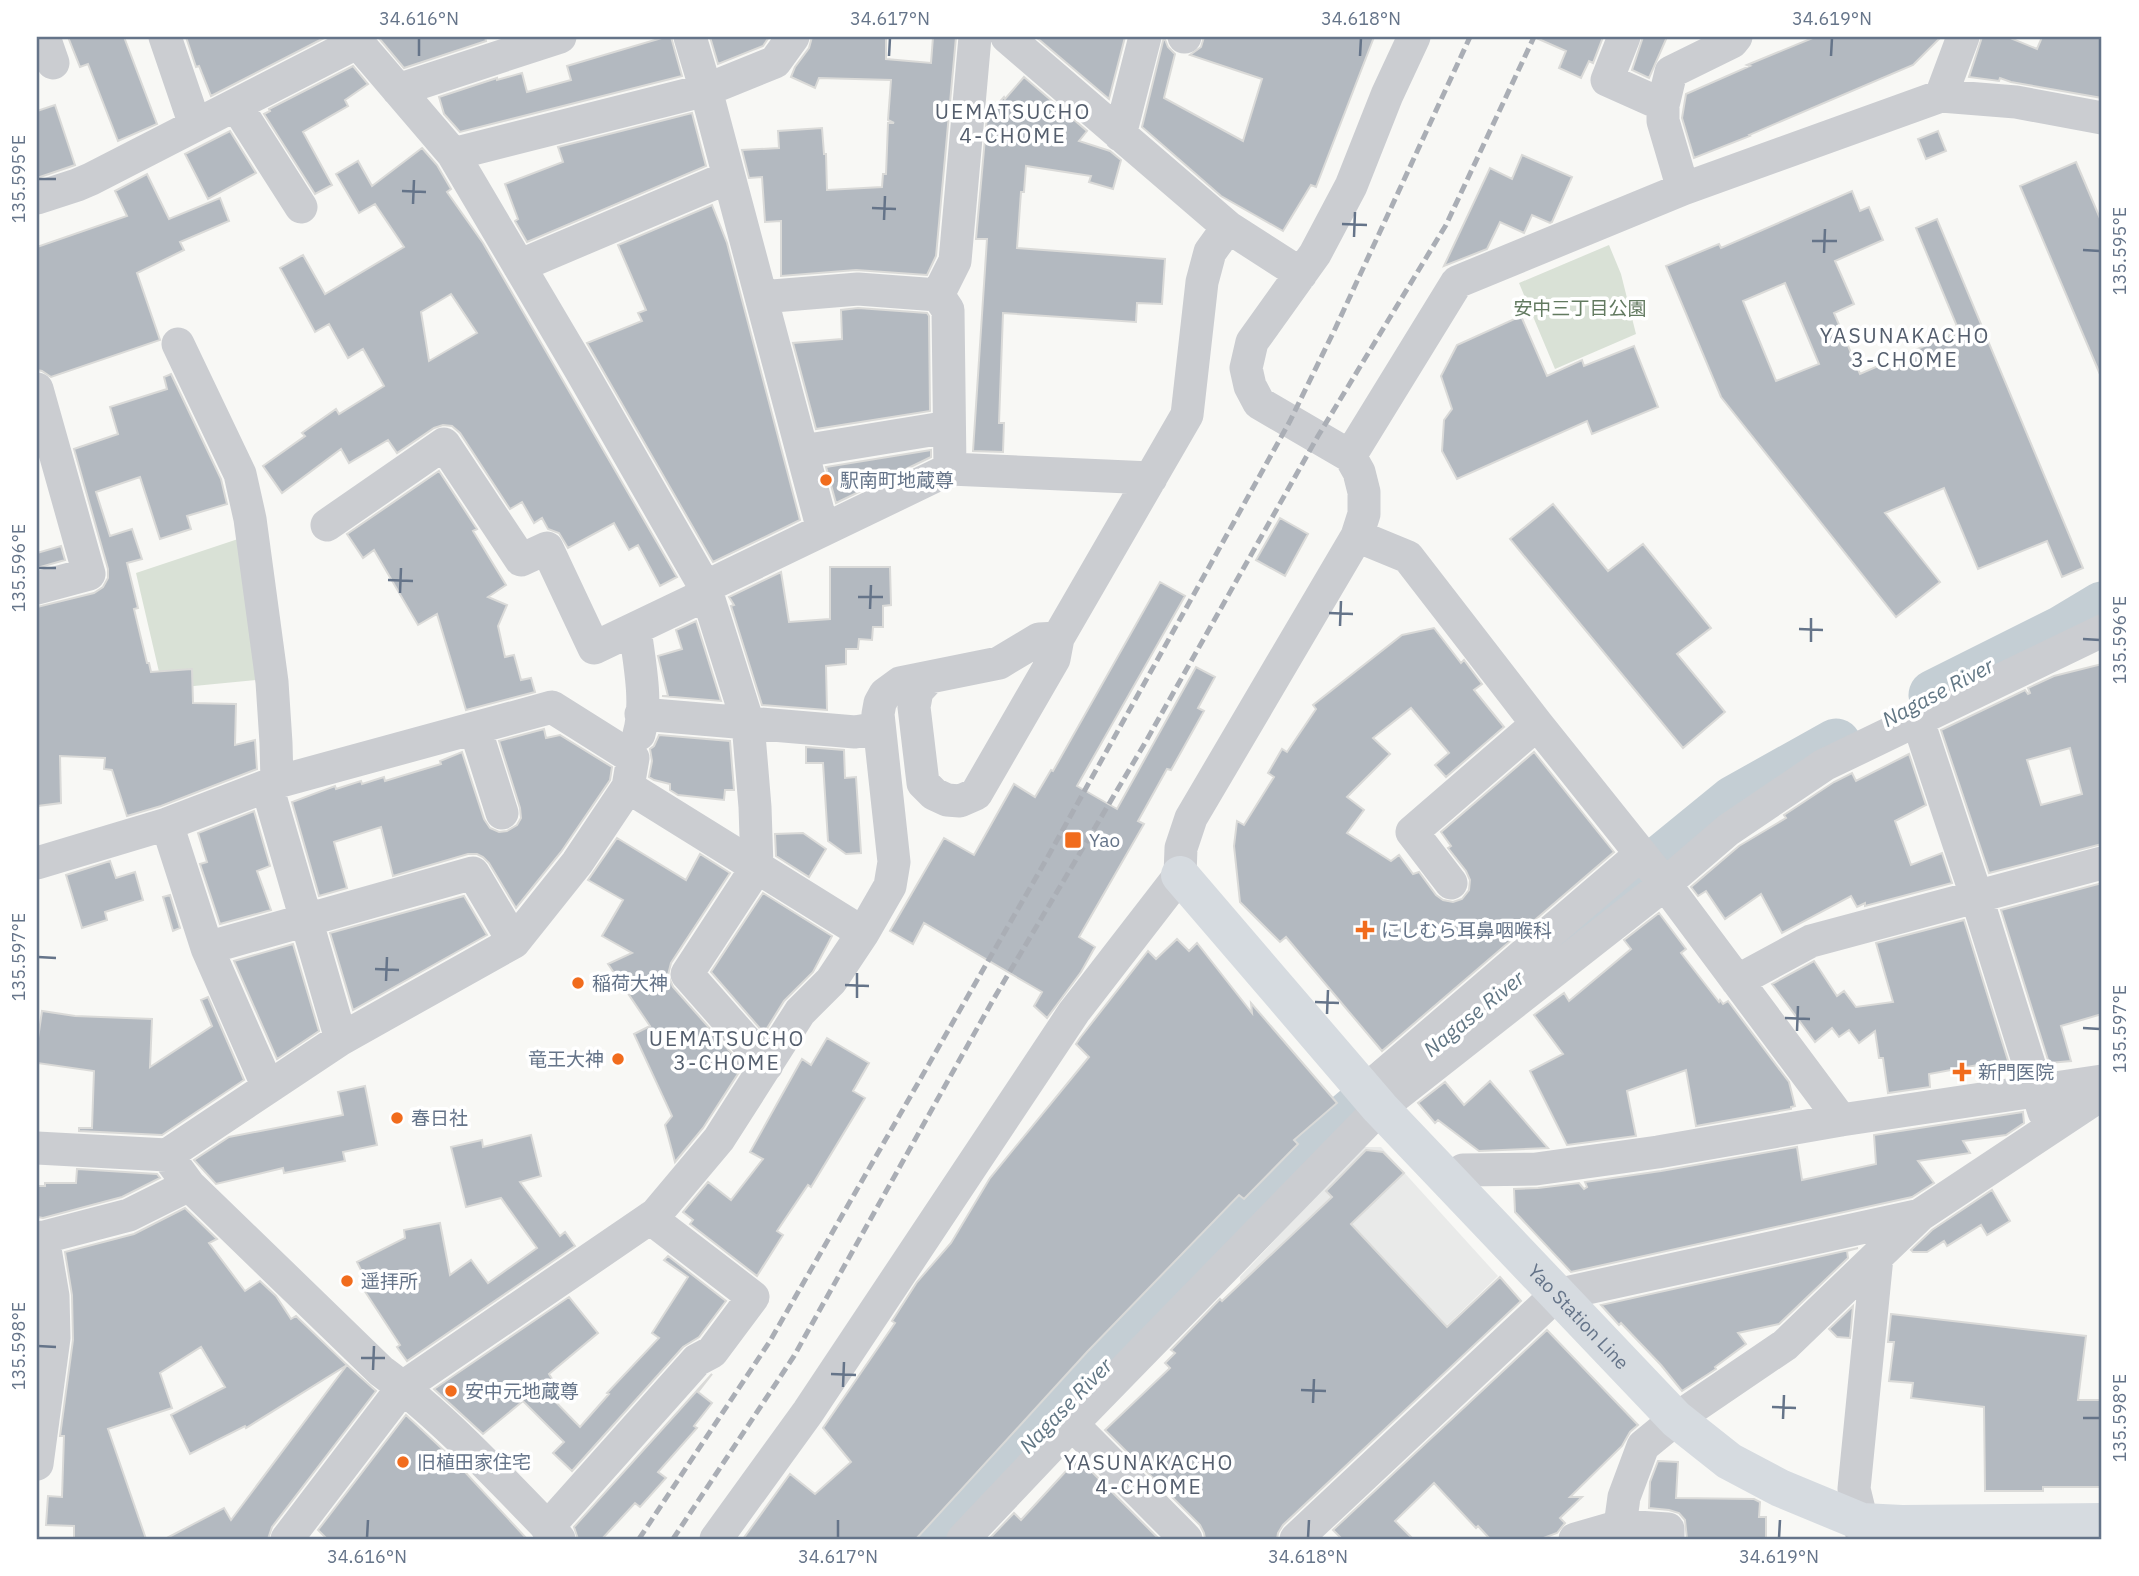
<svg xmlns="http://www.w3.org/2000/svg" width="2139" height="1576" viewBox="0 0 2139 1576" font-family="'IBM Plex Sans','Noto Sans JP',sans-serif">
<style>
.built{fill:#e9eae9}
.green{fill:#d9e1d6}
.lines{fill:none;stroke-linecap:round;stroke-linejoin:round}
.river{stroke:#c4ced4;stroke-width:51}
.building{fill:#b3b9c0;stroke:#dadad8;stroke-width:2;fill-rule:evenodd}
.minor{stroke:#cbcdd1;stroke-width:33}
.major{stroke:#d6dbe0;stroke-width:38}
.rail{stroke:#aaaeb5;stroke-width:5;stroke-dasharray:10 5;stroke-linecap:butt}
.ticks{fill:none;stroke:#657489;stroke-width:2.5}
.poi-dot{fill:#f16c1d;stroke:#fff;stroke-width:2.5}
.labels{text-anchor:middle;stroke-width:7;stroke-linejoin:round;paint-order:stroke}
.park-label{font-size:19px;fill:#627a60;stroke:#fff}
.poi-label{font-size:19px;fill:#657489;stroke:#fff;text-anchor:start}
.street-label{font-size:19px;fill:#657489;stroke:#fff}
.neighbourhood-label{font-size:21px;letter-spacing:2px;fill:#545e6d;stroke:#fff}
.water-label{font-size:21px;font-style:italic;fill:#617684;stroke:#fff}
.neatline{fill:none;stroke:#657489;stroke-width:2.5}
.ticks-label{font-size:18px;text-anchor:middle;fill:#657489}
</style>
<rect width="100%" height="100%" fill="#f8f8f5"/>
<path class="built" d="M1362,1147H1381L1498,1276L1356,1413L1241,1291L1240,1277Z"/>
<path class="green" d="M1609,245L1621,274L1636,334L1555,369L1519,283Z
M238,539L256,680L163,689L136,573Z"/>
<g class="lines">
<path class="river" d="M1934,695L2062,631L2102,607
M1538,961L1734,801L1836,744
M937,1539L1337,1127L1396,1077"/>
</g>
<path class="building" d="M68,37H124L157,124L118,141L88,64L80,67Z
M186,37H326L211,96L199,66L196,67Z
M378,37H485L486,41L404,68Z
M665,37H671L682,76L460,132L444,114L439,97L497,78V80L522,73L527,92L571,80L567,66Z
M710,37H769L763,46L718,64Z
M812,37H886V59L931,63L933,37H956L936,256L927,275L856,270L781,276V221L765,222L762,177L749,178L742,150L779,148L778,131L822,128L824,154H826L827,190L882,187L883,174H886L888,123H894L888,120L891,80L819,78L815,88L791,77L795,67L809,48Z
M1036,37H1125L1109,99Z
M1164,37L1168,47L1175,54L1164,98L1243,141L1262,79L1190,55L1201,47L1204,37H1374L1316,187L1311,185L1283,231L1221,196L1142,127Z
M1534,37H1603L1593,63L1589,61L1581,78L1559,68L1566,51Z
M1643,37H1667L1649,78L1632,70Z
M1815,37H1941L1913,65L1749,135L1750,136L1694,158L1682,118L1686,94L1750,66L1747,65Z
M1982,37H2008L2037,49L2042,37H2102V98L2011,82L2000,78L1999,81L1969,77Z
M353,66L368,84L345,100L348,106L303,132L332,185L315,194L264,114L270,111L269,109Z
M1024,77L1087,131L1079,141L1110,151L1121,160L1113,189L1089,182L1091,176L1026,166L1024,192H1021L1017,248L1165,259L1162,304L1137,303L1136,322L1003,313L999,423H1004L1003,452L973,451L987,239H976L987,116L1004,97L1005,99Z
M55,105L75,165L37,178V111Z
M692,113L706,166L527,242L515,221L518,219L505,184L563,162L558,147Z
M230,131L256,173L208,199L185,154Z
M1938,131L1946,151L1926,159L1918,139Z
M422,148L437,165L451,189L447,192L483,243L677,577L660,586L638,545L629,550L614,523L568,548L559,533L548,529L542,518L534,523L522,502L510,509L460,433L452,426L443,425L434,428L397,453L388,440L349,463L341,449L282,493L263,466L305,436L302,433L336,409L339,414L384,386L363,349L348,358L329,324L315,332L280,268L303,255L325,294L404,247L375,204L359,213L336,174L358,161L372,186ZM451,294L477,333L429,361L421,312Z
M1522,155L1572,177L1552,222L1550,223L1532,215L1524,233L1500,222L1487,249L1444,266L1490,168L1512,179Z
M2076,162L2102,223V379L2020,186Z
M147,174L169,219L220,198L229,221L180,242L184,250L137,273L160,340L51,377L42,371L37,370V247L127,216L115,191Z
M1852,191L1860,211L1869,207L1883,240L1835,261L1854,304L1834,313L1860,374L1959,331L1916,228L1937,219L2083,568L2062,577L2047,541L1978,569L1944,488L1885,513L1940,582L1896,617L1721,397L1666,266L1719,244L1721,248ZM1785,283L1819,364L1776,381L1743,301Z
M712,205L727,243L800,520L713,562L587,343L642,321L638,313L646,310L618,245Z
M858,308L927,313L929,316L930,411L816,429L793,343L842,339L841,310Z
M1521,316L1547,376L1582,360L1584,366L1634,346L1658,407L1592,434L1587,421L1457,479L1442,451L1444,420L1452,409L1441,376L1457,345Z
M171,374L221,479L227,504L187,516L191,529L160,539L140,477L96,492L110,536L132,529L142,559L127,563L138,608L134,609L147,663H149L151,672L192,669L193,703L236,704L235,745L255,740L257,769L161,806L127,816L112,770L104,769L105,758L60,756L61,803L37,806V607L94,593L103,587L108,578V569L74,449L118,434L110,407L167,389L164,377Z
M931,450V457L836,503L826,467Z
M439,471L477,529L473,531L506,585L488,597L507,605L498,626L505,657L514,655L521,680L531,678L535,692L466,710L437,614L418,625L374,550L363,558L347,534Z
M1553,504L1608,571L1643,544L1711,628L1677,654L1725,712L1683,748L1510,539Z
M1280,518L1308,534L1285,576L1256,560Z
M61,546L65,560L37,568V553Z
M830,567H890L891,605L883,606V627H873L872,640L859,639L858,649H846V664L826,666L827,710L762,705L731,606L734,605L729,597L781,572L789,622L830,619Z
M1160,582L1185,596L1077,786L1117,809L1196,667L1215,677L1198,708L1204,711L1171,770L1167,769L1138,821L1144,824L1079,937L1095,947L1081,972L1047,1018L1034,1006L1042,992L924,923L913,944L890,931L944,838L974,855L1014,784L1035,797L1051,770L1053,771Z
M696,621L721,701L662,696H668L658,656L682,649L676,630Z
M1434,628L1461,663L1464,660L1482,684L1474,690L1504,727L1446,777L1435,765L1449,753L1411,708L1373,738L1390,754L1347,797L1364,810L1347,833L1391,861L1399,855L1413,874L1419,872L1436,895L1443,900L1453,902L1462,899L1469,890L1470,880L1466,871L1448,848L1451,846L1441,832L1534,752L1614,852L1382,1051L1286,937L1280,942L1240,902L1234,846L1237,821L1244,825L1274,777L1268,773L1282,749L1287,752L1316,709L1313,705L1402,635Z
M2102,664V844L1989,873L1941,730L2025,690L2028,694L2030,693L2028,688L2054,676ZM2070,748L2082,794L2041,805L2027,760Z
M544,729L546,738L560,735L612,767L610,780L561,852L516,908L489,863L483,857L477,854H468L393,876L381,827L334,842L347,888L319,896L292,802L335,786L336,789L361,781L362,784L384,777L385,781L441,764L440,761L462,752L484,819L490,828L499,832L507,831L517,825L521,818L520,808L499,741Z
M659,735L730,741L734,790H725L724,800L678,795L670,790V784L654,780L649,777L652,761L650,749L654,746Z
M806,747L844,750L845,778L856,777L861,853L846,854L828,841L823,763H806Z
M1909,754L1926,805L1895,821L1911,865L1942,853L1952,883L1865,906V903L1857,907L1851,896L1782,933L1761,894L1725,919L1706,891L1698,896L1691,887L1739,846L1786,818L1784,815L1834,782L1852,773L1856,781Z
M254,811L270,866L257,871L271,910L220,924L200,864L207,862L198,833Z
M803,833L826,849L809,877L776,856L775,834Z
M617,838L686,880L700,854L730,873L671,963L668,975L673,987L743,1066L703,1128L675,1162L665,1125L672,1116L634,1034L650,1026L608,964L632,953L602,936L623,900L588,880Z
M110,861L116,878L135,872L143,900L105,912L107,920L82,928L66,875Z
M2102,883V1014L2061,1026L2071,1061L2049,1063L2001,910Z
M763,893L832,936L813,972L784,1001L764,1033L711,972Z
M170,895L180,928L173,931L163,897Z
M464,896L487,935L353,1010L330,933Z
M1659,913L1686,949L1681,953L1719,1002L1720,1000L1723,1004L1728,1001L1789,1082L1795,1106L1791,1107V1109L1696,1126L1686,1070L1627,1091L1636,1136L1567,1145L1530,1071L1563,1054L1534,1015L1564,993L1569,1001L1631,949L1624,940Z
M1964,920L2010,1067L1990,1069L1989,1063L1929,1074L1930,1087L1888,1093L1883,1058H1879L1875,1031L1859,1043L1849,1030L1839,1037L1832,1028L1815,1042L1772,984L1814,961L1837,996L1844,991L1856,1007L1893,1002L1876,943Z
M1177,939L1189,951L1197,943L1252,1013L1251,1003L1337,1103L1294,1140L1298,1144L1244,1199L1239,1195L1087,1352L916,1539H743L790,1474L815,1494L851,1462L823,1428L895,1323L892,1321L917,1282L951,1243L990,1178L1089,1057L1076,1044L1080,1038L1148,951L1156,959Z
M293,944L319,1031L277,1059L234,961Z
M208,997L244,1080L162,1135L79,1131V1128H92L94,1071L37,1063V1045L42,1011L75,1016L152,1019L150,1067L212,1026L201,1000Z
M827,1038L869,1063L853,1091L865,1098L811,1187L808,1185L777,1231L783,1235L757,1276L690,1224L693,1220L683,1212L708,1182L731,1200L763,1159L750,1152L802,1059L811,1065Z
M1490,1081L1548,1148L1479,1151L1438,1120L1435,1123L1418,1103L1445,1082L1464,1105Z
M365,1086L377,1145L343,1152L345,1161L284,1173L283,1168L216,1184L194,1160L229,1137L343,1115L338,1092Z
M2023,1112L2024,1123L2006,1135L1963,1141L1970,1153L1918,1161L1934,1183L1912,1197L1571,1272L1515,1212L1514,1189L1538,1188L1579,1183L1584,1189L1587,1187L1585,1182L1661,1171L1797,1147L1802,1180L1876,1164L1874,1135Z
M531,1135L541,1176L520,1182L560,1236L565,1232L575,1246L407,1361L397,1347L400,1345L364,1290L369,1286L357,1262L405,1238L404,1230L440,1223L450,1275L471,1260L488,1283L537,1248L501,1198L466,1207L451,1147L482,1140L483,1147Z
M1366,1150L1383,1152L1404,1173L1351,1224L1447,1327L1500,1277L1521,1301L1283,1525L1278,1533L1277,1539H1205L1204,1533L1200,1525L1105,1430L1170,1368L1165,1363L1175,1353L1171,1350L1220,1299L1222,1301L1332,1197L1326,1191Z
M77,1169L157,1174L160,1178L122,1197L43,1218L37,1217V1186H45V1183H76Z
M1992,1190L2010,1221L1987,1235L1981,1225L1947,1246L1944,1241L1927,1252H1913L1911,1250L1932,1230Z
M185,1208L217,1239L209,1243L245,1291L260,1281L276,1296L291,1319L296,1316L347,1365L246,1428L245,1426L190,1454L171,1415L225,1387L201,1347L160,1373L172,1408L108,1429L146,1539H74V1526L46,1525L48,1496L62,1497L64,1436H60L73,1340L72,1295L65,1252L134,1234Z
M1858,1248L1847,1251L1848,1258L1779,1324L1738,1333L1746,1344L1715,1367L1716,1369L1682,1391L1661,1365L1621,1323L1619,1325L1601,1305Z
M668,1256L726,1301L699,1337L683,1347L572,1471L553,1453L564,1442L523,1401L483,1434L434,1389L569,1297L598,1333L549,1374L552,1379L541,1387L580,1427L609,1394L607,1393L659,1338L652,1333L688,1277L664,1260Z
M1853,1306L1850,1338L1837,1337L1829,1329Z
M1891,1314L2086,1336L2078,1400H2102V1487H2043V1491H1985L1984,1407L1911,1398L1913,1383L1889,1381L1894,1342H1888Z
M1547,1330L1638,1425L1630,1432L1622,1446L1570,1497H1582L1560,1518L1565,1523L1557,1533L1541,1539H1490L1478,1526L1476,1528L1434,1483L1395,1521L1413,1539H1342L1333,1530Z
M347,1365L376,1391L272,1527L268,1539H165L224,1508L231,1520Z
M712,1374L698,1392L712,1403L694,1426L697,1428L658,1472L666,1478L640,1507L635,1503L602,1539H578L574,1527Z
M406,1415L452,1458L527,1539H327L318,1530Z
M1078,1458L1159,1539H989L1014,1513L1021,1520Z
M1658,1461L1678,1462L1676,1498L1754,1499L1760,1502L1759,1517H1766V1539H1687L1685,1520L1679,1513L1669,1510L1649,1508L1650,1482Z"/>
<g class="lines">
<path class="minor" d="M44,37L53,63
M165,37L195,125
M353,37L453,154L580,369L705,587L748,723L755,807L757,867L687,974L767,1065
M690,37L706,90L823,530
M1007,37L1228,227L1301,274
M1184,37H1185
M1624,37L1607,80L1663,105
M398,90L560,37
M1941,96L1963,37
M236,105L301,207
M1120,135L1145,37
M453,154L706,90L775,62L793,37
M1683,189L1663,121V105L1671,72L1732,42L1736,37
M37,198L77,185L91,179L356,43
M519,266L729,177
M761,297L858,289L938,295
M178,344L240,474L250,519L272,682L276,743L277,782
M37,389L89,574L37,588
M803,451L949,427
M1350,456L1457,282L1683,189L1941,96L2016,102L2102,118
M950,469L948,310L938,295L955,261L975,37
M327,525L444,444L521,560L547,548L594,648L707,594
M1357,536L1408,557L1537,724L1665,884L1841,1120
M705,587L950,469L1151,478
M635,629C639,661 648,703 639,734
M929,678L917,691L914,707L923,783L934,794L947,800L960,801L976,794L1054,659L1058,638L1187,415L1202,282L1210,252L1228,227
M641,714L855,732L879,728
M1918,721L1976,895L2044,1112
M475,728L502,813
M267,786L341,1039
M167,824L207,948L268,1087
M37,863L167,824L277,782L552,707L633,758L628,787L577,863L514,942L341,1039L167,1155L37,1148
M1451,883L1412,832L1537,724
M863,933L890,886L894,862L878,714L880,703L885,694L900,683L999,663L1039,639L1058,638
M207,948L473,873L514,942
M1737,981L1811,941L2102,863
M1365,1091L1641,854
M167,1155L189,1185L381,1371C445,1418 503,1482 559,1539
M1449,1181L1463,1170L1536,1169L1658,1152L1841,1120L2102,1081
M37,1239L129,1215L189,1185
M1072,1424L1186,1539
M37,1464L54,1338L53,1296L43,1237
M1620,1526L1668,1529V1539
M547,1528L697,1360L712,1352L753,1297L650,1218
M287,1539L403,1387L656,1214L719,1139L800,1012L831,981L863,933L628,787
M716,1539L808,1412L1074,1012L1180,875L1181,848L1191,818L1357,536L1364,514V492L1359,472L1350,456L1259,403L1250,386L1246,368L1252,342L1315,254L1351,186L1387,95L1414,37
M963,1539L1072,1424L1380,1108L1665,884L1728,830L1824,765L2102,631
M1296,1539L1556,1295L1920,1215
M1575,1539L1620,1526L1624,1497L1643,1446L1676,1419L1785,1345L1920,1215L2102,1094
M1862,1539V1522L1854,1489L1877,1257"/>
<path class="major" id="s1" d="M1180,875L1380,1108L1676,1419L1729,1461L1780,1488L1862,1522L1902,1524L2102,1522"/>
<path class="rail" d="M639,1539L770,1341L1046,860L1234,522L1290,421L1335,329L1470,37
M673,1539L794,1356L993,1000L1145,743L1318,436L1446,225L1534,37"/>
</g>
<path class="ticks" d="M419,56V38M889,56L890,38M1360,56L1361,38M1831,56L1832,38M38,179H56M402,191L426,192M413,204L414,180M872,208L896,209M884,220L885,196M1342,224L1367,225M1354,237L1355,212M1812,241H1837M2083,250L2100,251M1824,253L1825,229M38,568H56M388,580L413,581M400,593L401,568M858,597H883M870,609L871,585M1329,613L1353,614M1340,626L1341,601M1799,629L1823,630M2083,639L2100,640M1811,642V618M38,957L56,958M375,969L399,970M386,981L387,957M845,985L869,986M857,998V973M1315,1002L1339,1003M1327,1014L1328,990M1785,1018L1810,1019M2083,1028L2100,1029M1797,1031L1798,1006M38,1346L56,1347M361,1358H385M373,1370L374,1346M831,1374L856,1375M843,1387L844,1362M1301,1390L1326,1391M1313,1403L1314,1379M1772,1407L1796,1408M2083,1418H2100M1783,1419L1784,1395M367,1538L368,1520M838,1538V1520M1308,1538L1309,1520M1779,1538L1780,1520"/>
<g class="poi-dot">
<circle cx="826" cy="480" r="7"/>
<rect x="1064" y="831" width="18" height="18" rx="3.5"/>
<path d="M1361.5 919.5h7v7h7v7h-7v7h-7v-7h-7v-7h7z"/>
<circle cx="578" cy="983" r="7"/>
<circle cx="618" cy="1059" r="7"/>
<path d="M1958.5 1061.5h7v7h7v7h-7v7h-7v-7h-7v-7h7z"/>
<circle cx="397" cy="1118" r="7"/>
<circle cx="347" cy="1281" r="7"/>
<circle cx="451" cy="1391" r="7"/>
<circle cx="403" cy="1462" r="7"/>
</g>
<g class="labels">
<g class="park-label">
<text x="1580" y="315">安中三丁目公園</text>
</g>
<g class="poi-label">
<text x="840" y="487">駅南町地蔵尊</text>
<text x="1089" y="847">Yao</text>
<text x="1381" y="937">にしむら耳鼻咽喉科</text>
<text x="592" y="990">稲荷大神</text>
<text x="604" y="1066" text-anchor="end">竜王大神</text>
<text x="1978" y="1079">新門医院</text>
<text x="411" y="1125">春日社</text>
<text x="361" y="1288">遥拝所</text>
<text x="465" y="1398">安中元地蔵尊</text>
<text x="417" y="1469">旧植田家住宅</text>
</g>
<g class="street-label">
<text dy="7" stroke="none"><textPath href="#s1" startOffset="595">Yao Station Line</textPath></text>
</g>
<g class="neighbourhood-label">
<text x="1013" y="119">UEMATSUCHO<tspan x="1013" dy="24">4-CHOME</tspan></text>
<text x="1905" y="343">YASUNAKACHO<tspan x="1905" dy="24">3-CHOME</tspan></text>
<text x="727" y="1046">UEMATSUCHO<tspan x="727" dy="24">3-CHOME</tspan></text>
<text x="1149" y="1470">YASUNAKACHO<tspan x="1149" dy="24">4-CHOME</tspan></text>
</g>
<g class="water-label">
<text transform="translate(1938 693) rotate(-28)" y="7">Nagase River</text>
<text transform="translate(1474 1014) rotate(-39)" y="7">Nagase River</text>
<text transform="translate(1066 1406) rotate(-46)" y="7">Nagase River</text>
</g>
</g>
<rect width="2139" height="1576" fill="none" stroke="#ffffff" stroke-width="77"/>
<rect x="38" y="38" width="2062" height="1500" class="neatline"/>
<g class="ticks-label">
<text x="419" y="25">34.616°N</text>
<text x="890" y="25">34.617°N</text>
<text x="1361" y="25">34.618°N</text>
<text x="1832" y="25">34.619°N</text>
<text transform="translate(19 179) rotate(-90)" y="6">135.595°E</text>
<text transform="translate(2120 251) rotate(-90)" y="6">135.595°E</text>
<text transform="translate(19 568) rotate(-90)" y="6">135.596°E</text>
<text transform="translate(2120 640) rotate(-90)" y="6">135.596°E</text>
<text transform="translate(19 957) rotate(-90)" y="6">135.597°E</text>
<text transform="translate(2120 1029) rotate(-90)" y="6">135.597°E</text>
<text transform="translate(19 1346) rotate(-90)" y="6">135.598°E</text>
<text transform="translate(2120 1418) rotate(-90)" y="6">135.598°E</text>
<text x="367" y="1563">34.616°N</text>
<text x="838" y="1563">34.617°N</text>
<text x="1308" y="1563">34.618°N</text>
<text x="1779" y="1563">34.619°N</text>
</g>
</svg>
